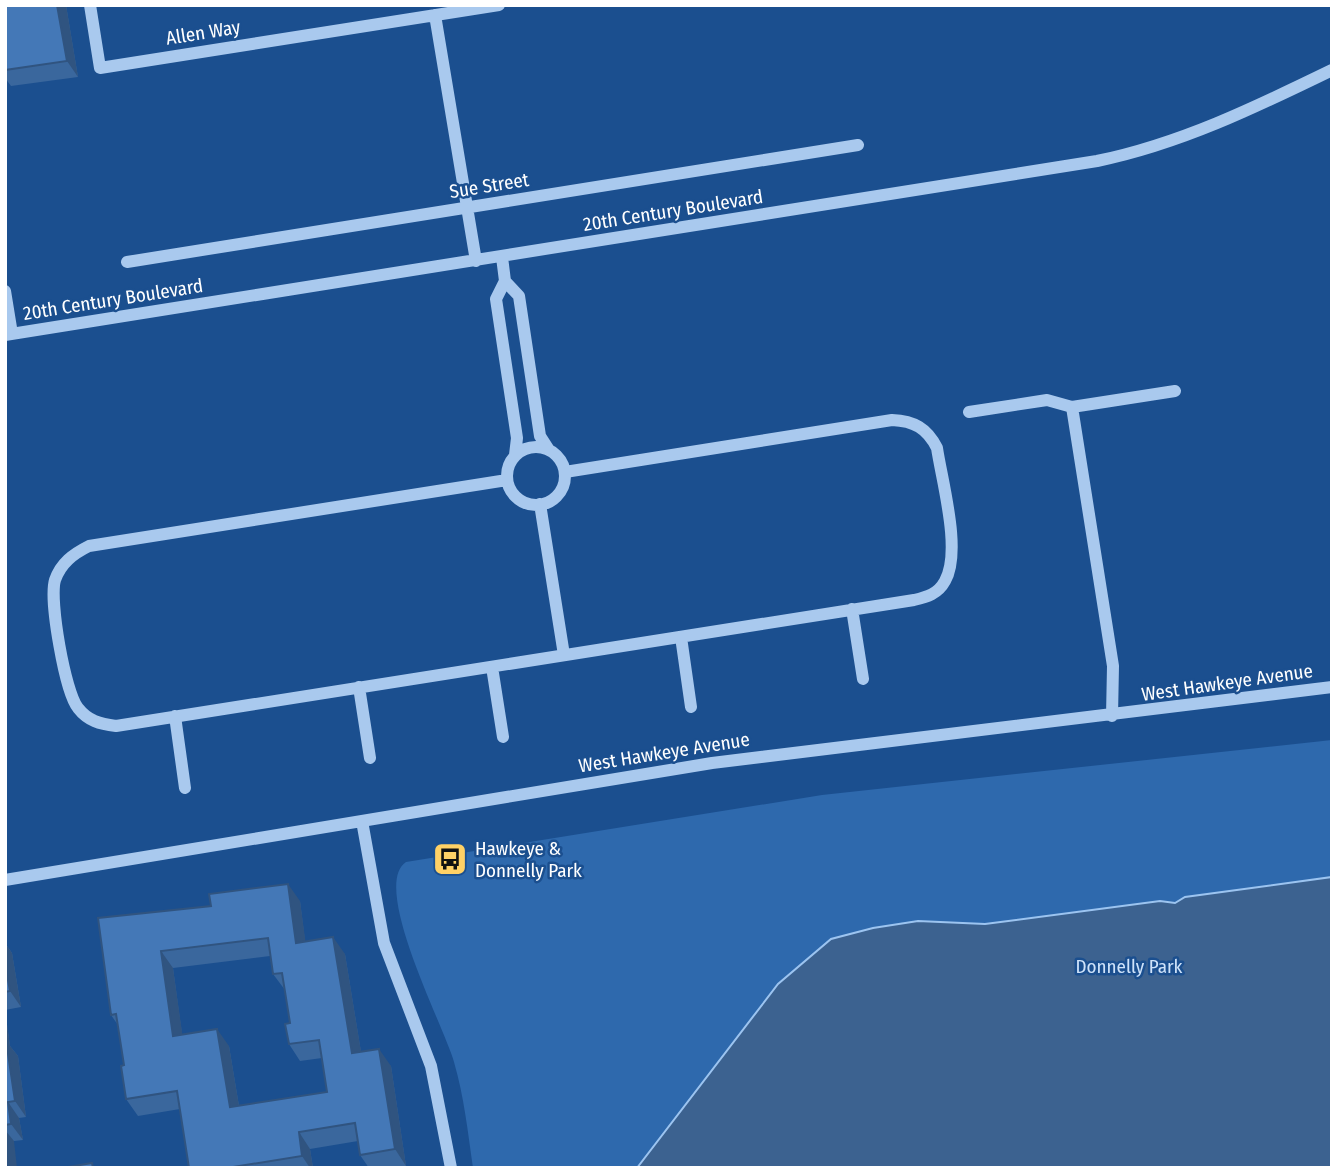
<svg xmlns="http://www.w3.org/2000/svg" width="1337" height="1173" viewBox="0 0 1337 1173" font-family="'Fira Sans Condensed',sans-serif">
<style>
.green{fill:#2e69ad}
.water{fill:#3c6290;stroke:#9cc4f0;stroke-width:2}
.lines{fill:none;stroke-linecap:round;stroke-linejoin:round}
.minor{stroke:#a9c9ee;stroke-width:12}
.wall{fill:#3a679d;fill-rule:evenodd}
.shaded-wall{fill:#305480}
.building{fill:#4478b7;stroke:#305480;stroke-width:2;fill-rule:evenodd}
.labels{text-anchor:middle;stroke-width:5;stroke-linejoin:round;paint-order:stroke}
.street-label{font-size:19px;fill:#fff;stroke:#1b4f8f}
.poi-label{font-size:19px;fill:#fff;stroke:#1b4f8f;text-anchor:start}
.park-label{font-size:19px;fill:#cfe3fa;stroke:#1b4f8f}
</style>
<rect width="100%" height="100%" fill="#1b4f8f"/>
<path class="green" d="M1332,740V1168H473C468,1133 464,1096 454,1062C444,1026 370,886 406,862L822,795Z"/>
<path class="water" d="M1332,877V1168H637L778,984L831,939L873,928L918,921L985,924L1160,901L1175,903L1185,897Z"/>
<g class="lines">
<path class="minor" d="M90,5L100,68L499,5
M435,15L476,261
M502,257L505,281L496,299L517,438L515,455
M127,262L858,145
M505,281L519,296L540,436L549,450
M5,291L12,334
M5,335L1097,161C1180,144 1256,107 1332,70
M1072,407L1113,666L1112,716
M969,412L1047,400L1072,407L1175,391
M507 476a29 29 0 1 1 58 0a29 29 0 1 1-58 0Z
M507,480L89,546C73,554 61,563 55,580C49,600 65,692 78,708C88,721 100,724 116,726L914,600C927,597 938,594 945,581C962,551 942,482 937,448C927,428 914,421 892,420L565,472
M540,504L564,655
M852,609L863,679
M681,637L691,707
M492,667L503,737
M359,687L370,758
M175,716L185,788
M362,821L384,943L431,1066L451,1168
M5,880L712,763L1332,687"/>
</g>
<path class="wall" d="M5,5H66L78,77L11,86L5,78Z
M300,901L305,941L345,954L361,1052L391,1066L406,1166L398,1168H369L360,1155L358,1141L310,1149L313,1168H189L180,1109L138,1116L126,1099L124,1065L118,1025L111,1015L98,918ZM270,956L273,974L285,990L290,1023L289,1044L300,1061L322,1058L327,1092L239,1106L229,1046L182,1034L173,968Z
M5,943L12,953L21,1007L5,1010L10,1046L18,1056L26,1117L19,1118L23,1140L14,1141L5,1168Z"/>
<path class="shaded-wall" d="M57,5H66L78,77L67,61Z
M288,884L300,901L308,960L296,943Z
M333,937L345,954L364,1070L352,1053Z
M5,943L12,953L21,1007L10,991L5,964Z
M161,951L173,968L185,1053L173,1036Z
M5,1010L10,1046L18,1056L26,1117L15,1101L5,1047Z
M217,1029L229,1046L242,1124L230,1107Z
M379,1049L391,1066L406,1166L395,1149Z
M8,1102L19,1118L23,1140L11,1124Z
M5,1130L14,1141L17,1168H8L5,1146Z
M299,1132L310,1149L313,1168H310L302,1156Z"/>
<path class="building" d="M5,5H57L67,61L5,70Z
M288,884L296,943L333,937L352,1053L379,1049L395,1149L360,1155L355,1123L299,1132L302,1156L227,1168H189L177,1091L126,1099L121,1066L124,1065L116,1014L111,1015L98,918L211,906L209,894ZM268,938L273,974L282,973L290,1023L285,1024L289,1044L319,1040L327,1092L230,1107L217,1029L173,1036L161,951Z
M5,964L10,991L5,992Z
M5,1040H6L15,1101L8,1102L11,1124L5,1125Z
M5,1146L8,1168H5Z
M92,1163L93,1168H62Z"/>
<defs>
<g id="bus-square" transform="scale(1.75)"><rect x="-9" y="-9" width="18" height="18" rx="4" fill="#ffd166" stroke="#1b4f8f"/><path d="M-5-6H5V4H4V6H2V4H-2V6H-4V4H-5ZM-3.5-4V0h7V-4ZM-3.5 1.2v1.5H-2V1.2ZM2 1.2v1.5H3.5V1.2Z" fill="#111"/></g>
</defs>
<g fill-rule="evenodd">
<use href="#bus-square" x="450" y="859"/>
</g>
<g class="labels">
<g class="street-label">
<text transform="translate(203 32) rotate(-9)" y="7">Allen Way</text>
<text transform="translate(489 185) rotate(-9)" y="7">Sue Street</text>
<text transform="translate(673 210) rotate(-9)" y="7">20th Century Boulevard</text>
<text transform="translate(113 299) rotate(-9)" y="7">20th Century Boulevard</text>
<text transform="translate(1227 682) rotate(-8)" y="7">West Hawkeye Avenue</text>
<text transform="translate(664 752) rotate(-9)" y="7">West Hawkeye Avenue</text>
</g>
<g class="poi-label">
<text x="475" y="855">Hawkeye &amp;<tspan x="475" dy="22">Donnelly Park</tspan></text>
</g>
<g class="park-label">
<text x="1129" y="973">Donnelly Park</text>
</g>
</g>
<rect width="1337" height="1173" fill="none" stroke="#ffffff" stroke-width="14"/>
</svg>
